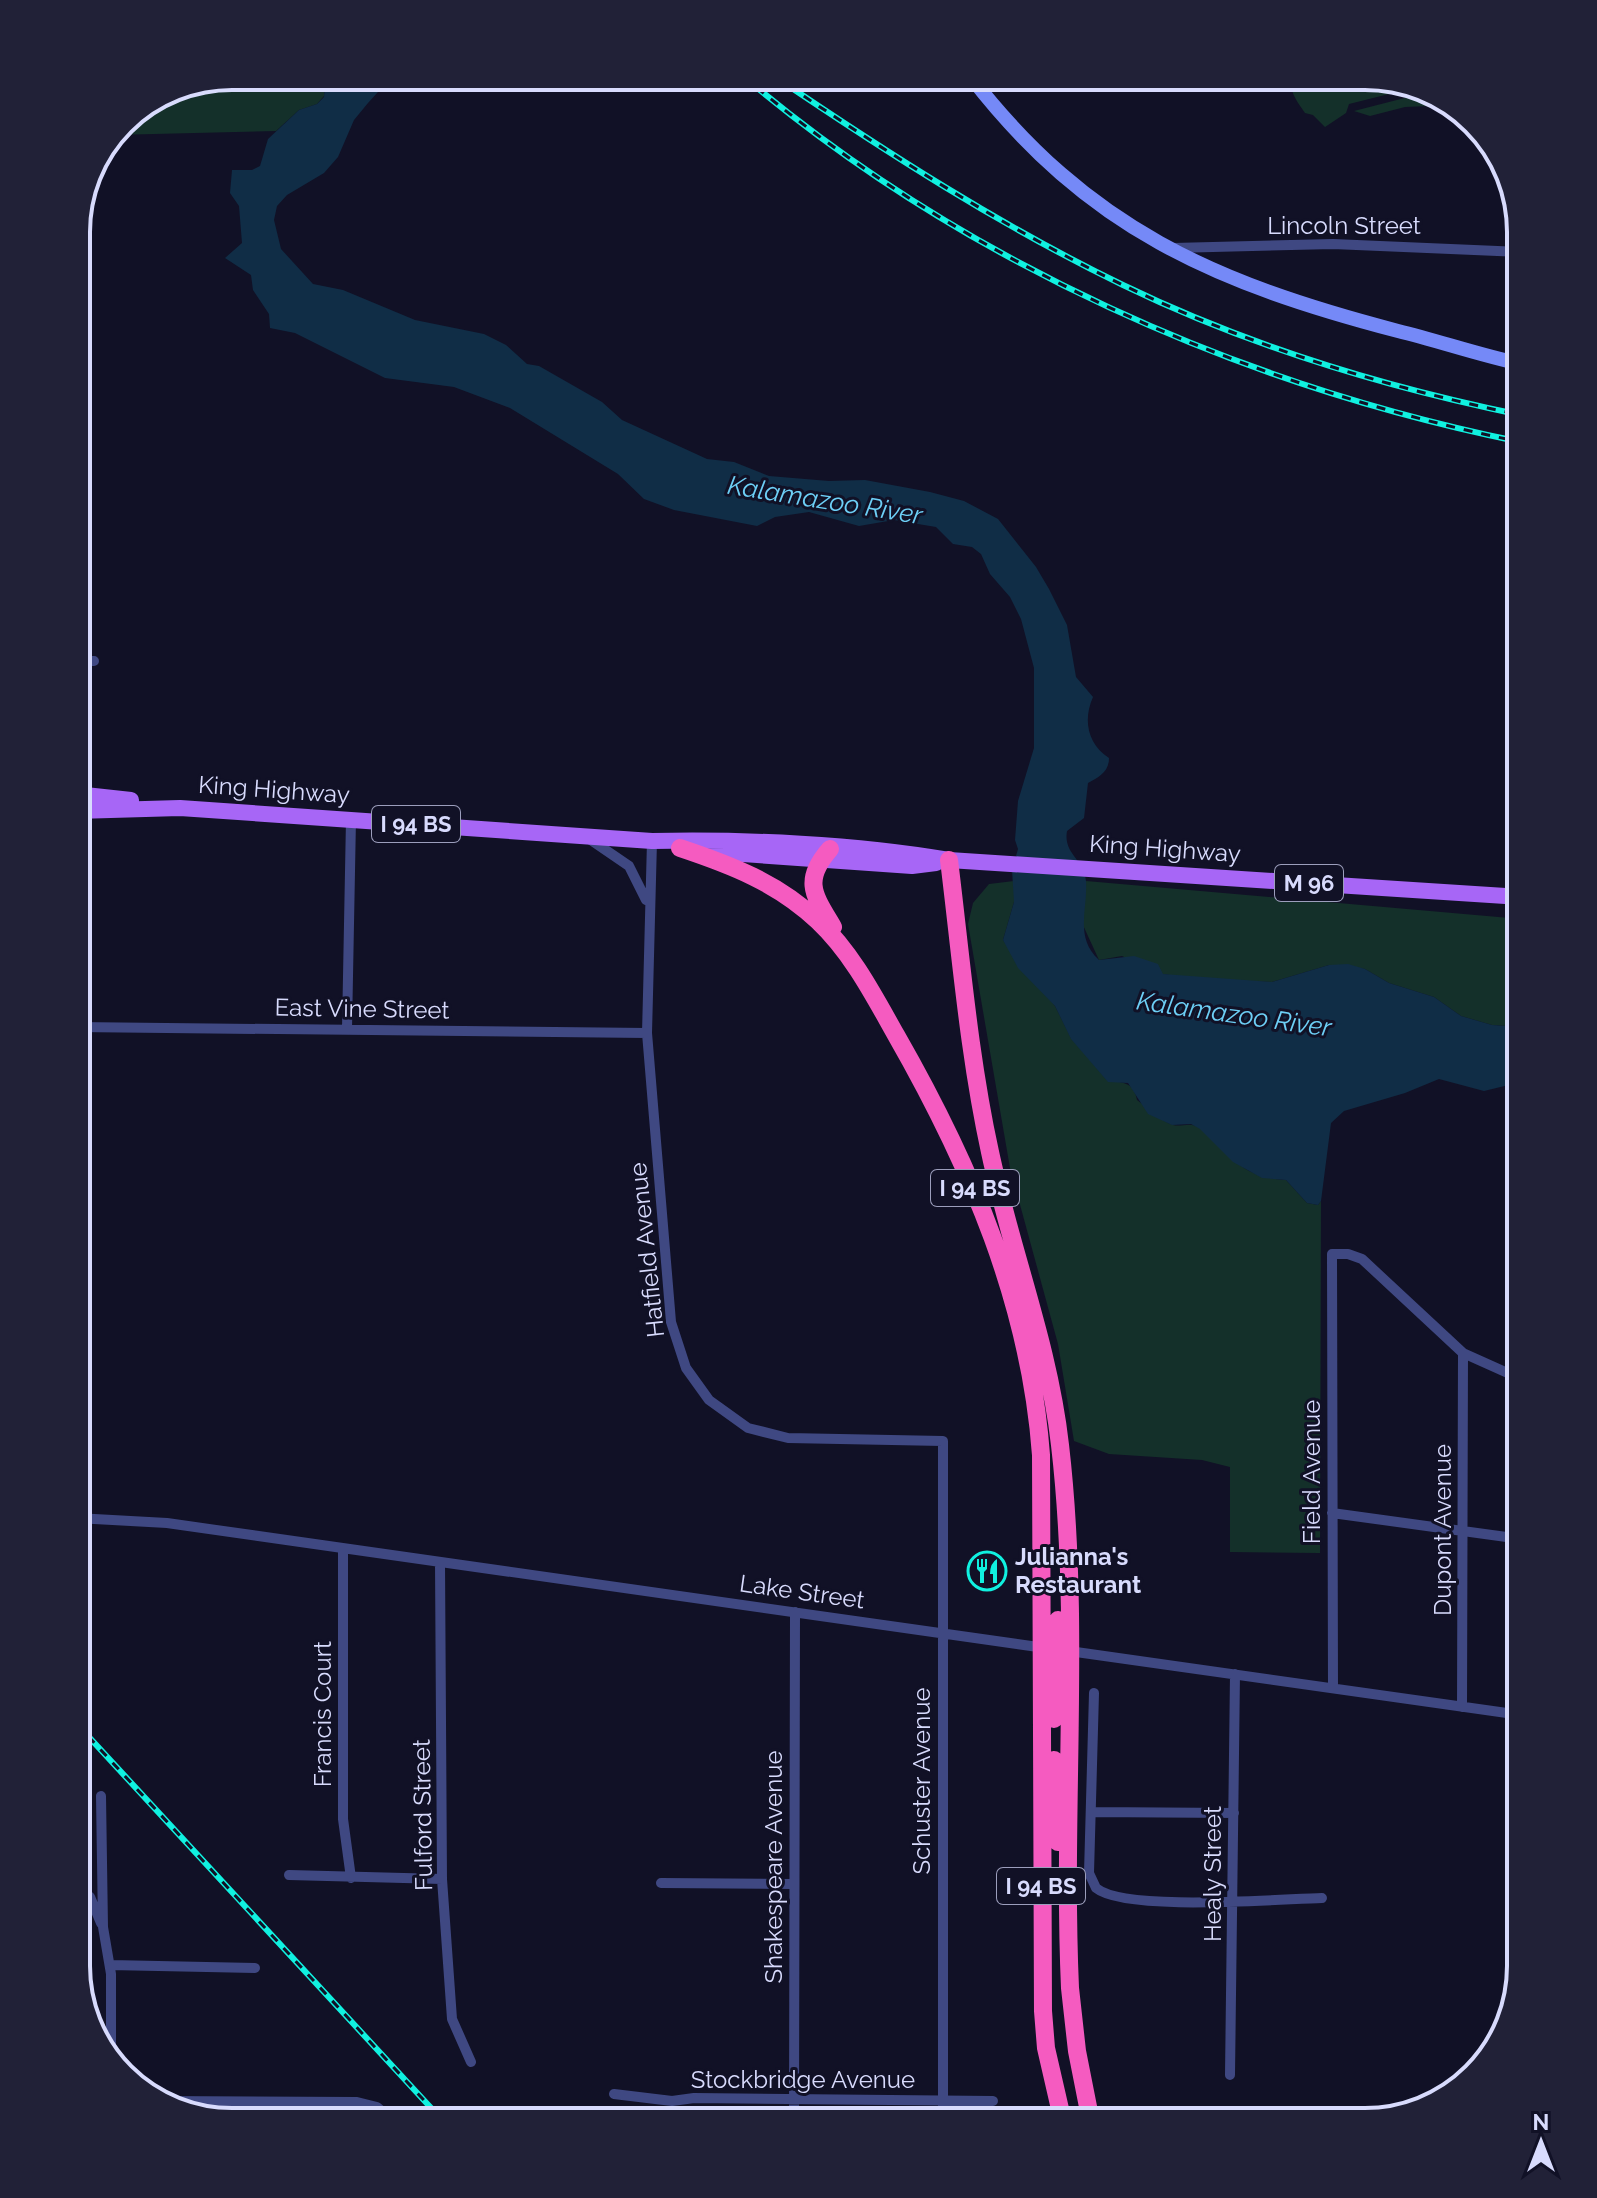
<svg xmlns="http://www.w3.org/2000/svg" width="1597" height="2198" viewBox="0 0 1597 2198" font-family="Raleway,sans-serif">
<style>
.green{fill:#14302a}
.water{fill:#102d46}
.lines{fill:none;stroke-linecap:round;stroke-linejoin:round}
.street{stroke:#3f4882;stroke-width:10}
.secondary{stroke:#7589f7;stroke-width:14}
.primary{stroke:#a766f6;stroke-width:16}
.highway{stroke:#f55bc0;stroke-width:18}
.rail-casing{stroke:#10f1e0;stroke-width:6}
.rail{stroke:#111126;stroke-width:3;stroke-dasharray:9;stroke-linecap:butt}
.labels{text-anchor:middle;stroke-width:6;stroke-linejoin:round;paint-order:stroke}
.shield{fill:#111126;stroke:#9c9ebc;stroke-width:2}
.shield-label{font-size:22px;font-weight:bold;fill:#d8dbfd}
.street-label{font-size:24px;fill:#d8dbfd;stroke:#111126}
.poi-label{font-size:24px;font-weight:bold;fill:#d8dbfd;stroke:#111126;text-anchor:start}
.water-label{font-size:26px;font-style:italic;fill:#6dcff6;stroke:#111126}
.rim{fill:none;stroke:#d8dbfd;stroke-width:4}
</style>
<rect width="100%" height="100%" fill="#111126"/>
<path class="green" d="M232,76H326L324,96L317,104L299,110L276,131L113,135L129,115Z
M1292,76H1375L1413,88L1349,104L1346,113L1325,127L1313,115L1305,113C1297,101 1288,91 1292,76Z
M1428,92L1444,97L1452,105L1405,107L1370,116L1354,111Z
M1014,881V902L1003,940L1055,1006L1071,1038L1108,1081C1124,1082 1134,1083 1137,1100C1147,1107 1162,1122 1173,1125C1182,1127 1189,1122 1198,1127C1236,1151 1231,1176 1286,1180L1307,1203L1318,1205L1321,1201L1320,1553L1230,1552V1467L1202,1460L1109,1454L1074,1441L1058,1344L1010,1168L968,924L973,903L989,884Z
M1086,881L1521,919V1027L1492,1025L1461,1016L1434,997L1389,983L1365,969L1329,965L1272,982L1207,980L1162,974L1122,956L1099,960L1082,923Z"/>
<path class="water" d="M326,76H408L378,92L368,103L354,120L338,157L324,173L287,195L277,206L274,220L281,249L313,284L343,290L415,320L484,334L506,345L527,364L539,366L602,402L622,420L707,459L734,462L769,476L829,481L865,480L930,492L964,501L998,519L1036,567L1049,589L1067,625L1076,677L1093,697C1083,719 1087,744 1109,758C1109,772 1099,777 1088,783L1084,818L1067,831C1063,854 1084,859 1086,881C1088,909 1074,937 1099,960L1134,956L1158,964L1163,974L1272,982L1329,965L1348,964L1365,969L1389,983L1434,997L1461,1016L1492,1025L1521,1027V1082L1484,1091L1439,1079L1405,1093L1344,1111L1331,1123L1321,1201L1318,1205L1307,1203L1286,1180L1262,1178L1233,1162L1200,1129L1191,1124L1172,1125L1148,1114L1128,1083L1108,1082L1071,1039L1055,1006L1018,968L1003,940L1014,902L1012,870L1018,849L1015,840L1018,801L1034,748V668L1021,619L1010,597L990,574L981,554L972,547L953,544L936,527L894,520L859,526L809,512L775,517L757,526L674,510L644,499L618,474L510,408L454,387L385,378L295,333L270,328L269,314L253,290L251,275L225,258L242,243L239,206L230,193L232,170H252L260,166L268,139L299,110L317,104L324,97Z"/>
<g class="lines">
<path class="street" d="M1173,248L1333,244L1521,252
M76,661H94
M591,840L629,866L646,900
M652,841L647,1033L671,1322L686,1368L709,1400L748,1428L788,1438L943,1441V2122
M76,1027L647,1033
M347,1029L351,819
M1332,1513L1521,1539
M76,1518L167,1523L1045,1648
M343,1549V1819L351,1878
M440,1563L442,1879L452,2019L471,2062
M1069,1651L1521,1715
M1333,1688L1332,1254H1348L1362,1259L1463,1353L1521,1379
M1094,1693L1089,1873L1096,1888C1125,1912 1279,1899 1322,1898
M1462,1707L1463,1353
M101,1796L103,1927L111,1974V2058
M1092,1812L1234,1813
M289,1875L442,1879
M661,1883L793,1884
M76,1886L90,1897L101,1923
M110,1965L255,1968
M1230,2075L1235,1674
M614,2094L672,2101L694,2098L993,2101
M154,2101L357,2102L377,2107L395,2122
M666,2122L672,2101
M794,2122L795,1612"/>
<path class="secondary" d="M970,76C1088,229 1215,283 1398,331C1439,341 1479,355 1521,364"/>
<path class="primary" d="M76,794L131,800
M76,811L180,808L652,841C746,839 856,844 949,860L1521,897
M700,851L912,866L936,863"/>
<path class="highway" d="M680,848C731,865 778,883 818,921C852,953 874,996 896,1035C971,1166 1030,1304 1041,1455L1043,2011L1046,2048L1063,2122
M830,849C802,881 814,895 833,927
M949,860C961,957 969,1056 990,1152C1011,1251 1049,1345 1060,1445C1081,1625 1062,1807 1070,1988L1077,2051L1091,2122
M1054,1719L1058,1620
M1054,1760L1058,1842"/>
<g class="rail-casing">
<path id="rail" d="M743,76C963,262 1240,385 1521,442
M774,76C886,152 1001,226 1123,285C1249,346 1384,387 1521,415
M76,1723L444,2122"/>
</g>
<use href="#rail" class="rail"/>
</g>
<defs>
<g id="restaurant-ring" transform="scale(2)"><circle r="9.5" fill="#111126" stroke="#10f1e0" stroke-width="1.5"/><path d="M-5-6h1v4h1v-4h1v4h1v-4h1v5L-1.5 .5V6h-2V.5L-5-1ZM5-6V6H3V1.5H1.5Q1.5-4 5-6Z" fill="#10f1e0"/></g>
</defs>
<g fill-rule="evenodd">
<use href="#restaurant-ring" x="987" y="1571"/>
</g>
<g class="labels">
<g class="shield">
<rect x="372" y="806" width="88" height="36" rx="6"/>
<rect x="1275" y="865" width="68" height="36" rx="6"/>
<rect x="931" y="1170" width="88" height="36" rx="6"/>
<rect x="997" y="1868" width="88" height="36" rx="6"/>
</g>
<g class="shield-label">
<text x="416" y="832">I 94 BS</text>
<text x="1309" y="891">M 96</text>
<text x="975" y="1196">I 94 BS</text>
<text x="1041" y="1894">I 94 BS</text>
</g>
<g class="street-label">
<text x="1344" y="234">Lincoln Street</text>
<text transform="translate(274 790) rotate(4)" y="8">King Highway</text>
<text transform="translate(1165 849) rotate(4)" y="8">King Highway</text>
<text transform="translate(362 1009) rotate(1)" y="8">East Vine Street</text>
<text transform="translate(647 1250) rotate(-96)" y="8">Hatfield Avenue</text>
<text transform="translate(1312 1472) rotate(-90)" y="8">Field Avenue</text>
<text transform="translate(1443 1530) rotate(-90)" y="8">Dupont Avenue</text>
<text transform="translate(802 1592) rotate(8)" y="8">Lake Street</text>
<text transform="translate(323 1714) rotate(-90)" y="8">Francis Court</text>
<text transform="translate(922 1781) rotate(-90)" y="8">Schuster Avenue</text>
<text transform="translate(423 1815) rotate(-91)" y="8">Fulford Street</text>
<text transform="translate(774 1867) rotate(-90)" y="8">Shakespeare Avenue</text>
<text transform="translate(1213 1874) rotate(-90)" y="8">Healy Street</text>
<text x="803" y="2088">Stockbridge Avenue</text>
</g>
<g class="poi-label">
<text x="1015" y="1565">Julianna's<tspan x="1015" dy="28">Restaurant</tspan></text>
</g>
<g class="water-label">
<text transform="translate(825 500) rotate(9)" y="9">Kalamazoo River</text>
<text transform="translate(1234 1014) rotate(8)" y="9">Kalamazoo River</text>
</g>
</g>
<path d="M0 0H1597V2198H0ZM232 90H1365A142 142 0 0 1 1507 232V1966A142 142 0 0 1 1365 2108H232A142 142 0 0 1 90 1966V232A142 142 0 0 1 232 90Z" fill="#212137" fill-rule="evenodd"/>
<path class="rim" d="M232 90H1365A142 142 0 0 1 1507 232V1966A142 142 0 0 1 1365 2108H232A142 142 0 0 1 90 1966V232A142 142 0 0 1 232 90Z"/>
<g transform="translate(1541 2142)" stroke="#111126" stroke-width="6" paint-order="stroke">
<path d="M0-6L14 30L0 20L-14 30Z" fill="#d8dbfd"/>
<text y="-12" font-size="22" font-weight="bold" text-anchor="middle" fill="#d8dbfd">N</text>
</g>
</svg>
